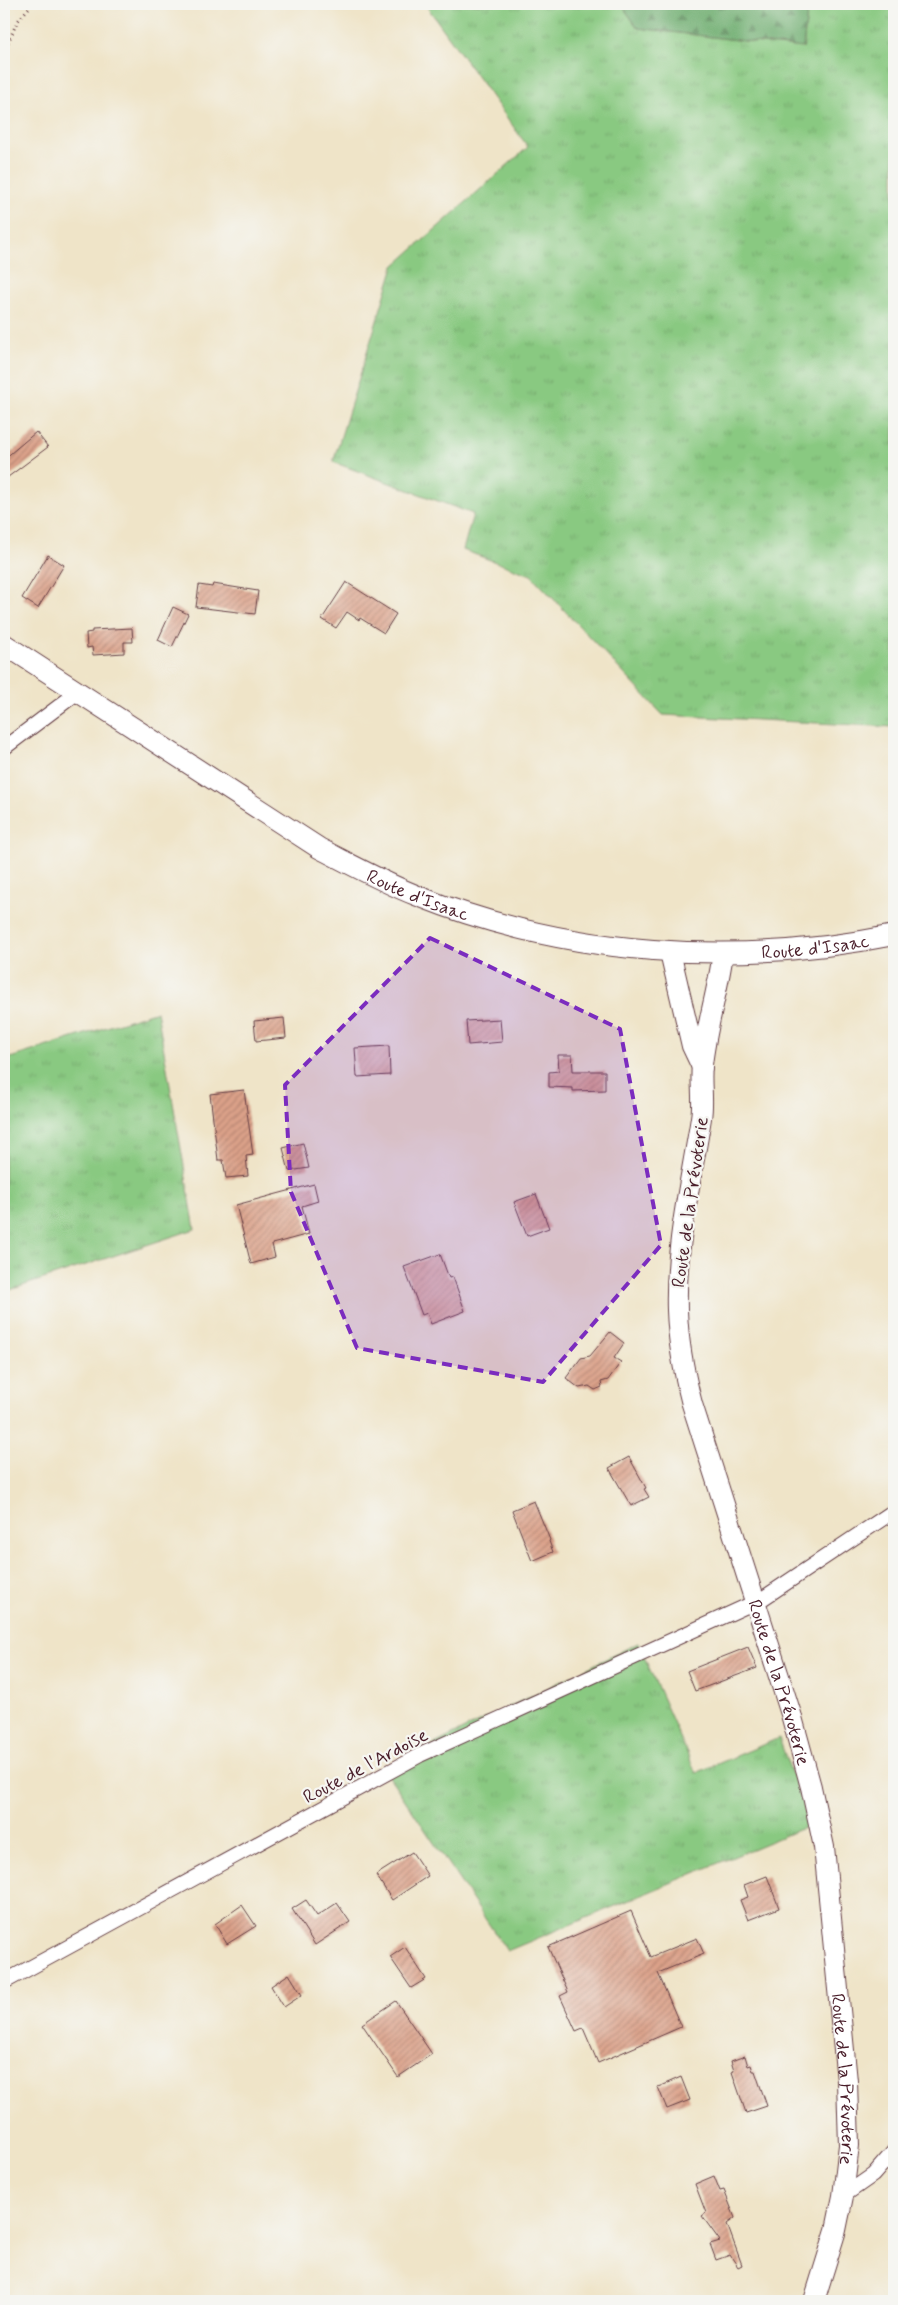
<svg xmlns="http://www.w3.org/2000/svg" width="898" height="2305" viewBox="0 0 898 2305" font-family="Mynerve,sans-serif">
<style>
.grass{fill:url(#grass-tufts);stroke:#6a7456}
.forest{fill:url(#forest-firs);stroke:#5c664d}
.building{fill:url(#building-hatch)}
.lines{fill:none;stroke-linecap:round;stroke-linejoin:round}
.street-casing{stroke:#633d43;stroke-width:16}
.secondary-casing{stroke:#633d43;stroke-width:22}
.path{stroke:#633d43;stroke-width:3;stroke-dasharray:1 4;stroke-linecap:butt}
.street{stroke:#fff;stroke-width:14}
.secondary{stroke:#fff;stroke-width:20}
.marked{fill:#7b2cbf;fill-opacity:0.2;stroke:#7b2cbf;stroke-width:4;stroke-dasharray:10 6;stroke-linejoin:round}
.labels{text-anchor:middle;stroke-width:4.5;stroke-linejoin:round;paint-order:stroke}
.street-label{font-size:19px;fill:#4a1f2b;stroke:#f6f6f2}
</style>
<defs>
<pattern id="grass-tufts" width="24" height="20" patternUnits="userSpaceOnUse" patternTransform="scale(1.25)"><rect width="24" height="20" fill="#89c981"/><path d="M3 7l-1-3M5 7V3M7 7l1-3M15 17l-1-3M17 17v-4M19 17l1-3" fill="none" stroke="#78ac70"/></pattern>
<pattern id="forest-firs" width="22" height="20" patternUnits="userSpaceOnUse" patternTransform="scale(1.25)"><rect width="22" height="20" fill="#6ead6f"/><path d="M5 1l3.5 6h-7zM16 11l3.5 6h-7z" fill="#5c8c5b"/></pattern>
<pattern id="building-hatch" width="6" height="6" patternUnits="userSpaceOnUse" patternTransform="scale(1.25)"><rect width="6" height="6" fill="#dba189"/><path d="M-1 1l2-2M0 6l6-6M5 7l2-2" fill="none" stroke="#b48370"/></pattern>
</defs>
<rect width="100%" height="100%" fill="#f6f6f2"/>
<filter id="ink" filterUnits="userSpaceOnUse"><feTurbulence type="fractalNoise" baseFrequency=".02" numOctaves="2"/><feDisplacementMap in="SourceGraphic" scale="10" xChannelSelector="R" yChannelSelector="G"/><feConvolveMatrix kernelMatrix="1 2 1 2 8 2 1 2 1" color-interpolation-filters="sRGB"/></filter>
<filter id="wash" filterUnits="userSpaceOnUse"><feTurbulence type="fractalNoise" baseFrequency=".0096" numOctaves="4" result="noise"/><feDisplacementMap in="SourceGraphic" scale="20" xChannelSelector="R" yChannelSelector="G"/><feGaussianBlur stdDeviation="1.12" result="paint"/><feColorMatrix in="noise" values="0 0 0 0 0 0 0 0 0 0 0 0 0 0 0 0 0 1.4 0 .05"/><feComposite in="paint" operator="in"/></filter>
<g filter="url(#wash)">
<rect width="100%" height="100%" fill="#efe4c8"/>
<path class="grass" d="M425,4H621L638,28L803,48L808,4H894V727L663,715L531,575L463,550L473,514L333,462L394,266L528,147Z
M157,1011L195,1229L4,1292V1060Z
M638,1643L696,1773L779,1738L810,1825L507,1951L384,1769Z"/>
<path class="forest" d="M621,4H808L803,48L638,28Z"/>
<g id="blocks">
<path class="building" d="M36,432L48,447L4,480V459Z
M48,555L64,565L38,608L22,598Z
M346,582L396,614L384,633L360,618L359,620L347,612L336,628L322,619Z
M213,584L258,591L255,614L196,607L199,585L212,587Z
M173,607L188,614L172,647L158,640Z
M132,628L133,642H124V653L93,655L92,647L87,648L86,633L92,632V630Z
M284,1018L286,1038L256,1041L254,1021Z
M500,1019L502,1042L468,1045L466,1021Z
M389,1046L390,1075L357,1077L355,1048Z
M558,1055H572L573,1071H605V1090L573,1091V1088L549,1087V1072L559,1071Z
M244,1090L253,1155L246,1156L248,1176L226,1178L223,1160H218L210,1094Z
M303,1143L309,1168L289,1171L283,1148Z
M314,1184L318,1201L302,1206L309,1234L272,1244L275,1257L251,1264L236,1205Z
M536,1194L549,1228L527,1236L514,1202Z
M440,1254L449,1278L453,1277L465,1311L431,1324L427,1313L422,1315L404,1267Z
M610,1332L624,1343L614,1358L621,1362L608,1380L601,1382L602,1387L595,1390L589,1386L579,1388L566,1378L581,1358L590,1356Z
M629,1457L646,1488L644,1489L649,1497L631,1506L609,1468Z
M534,1501L550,1540L549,1541L553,1552L532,1561L512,1510Z
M748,1647L757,1668L695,1691L687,1671Z
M412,1852L428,1876L392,1900L376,1875Z
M767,1876L779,1908L748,1920L740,1900L748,1897L744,1885Z
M306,1900L317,1916L337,1903L350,1922L315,1945L292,1909Z
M242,1905L256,1926L227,1944L215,1924Z
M631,1911L651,1957L697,1938L704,1954L658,1973L681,2027L598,2063L583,2028L576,2031L560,1996L568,1992L548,1947Z
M405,1947L426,1979L411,1988L390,1957Z
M289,1974L302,1995L284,2007L271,1986Z
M396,2001L432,2054L398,2077L362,2024Z
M745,2056L748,2066L751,2065L753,2071H755L767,2106L746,2113L732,2072L734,2071L731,2061Z
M681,2077L690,2100L667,2109L658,2087Z
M714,2176L720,2191L724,2190L735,2218L727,2224L742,2265L738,2267L730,2255L716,2260L710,2244L720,2241L702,2216L706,2213L695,2184Z"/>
</g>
</g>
<g filter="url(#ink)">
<use href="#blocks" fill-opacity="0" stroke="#633d43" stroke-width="1"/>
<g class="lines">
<g class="street-casing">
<path id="street" d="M4,748L78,692
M4,1982L420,1755L762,1599L894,1511
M843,2196L873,2175L894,2151"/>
</g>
<g class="secondary-casing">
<g id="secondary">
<path id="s1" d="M4,644L319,848C352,865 384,883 418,896C568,956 736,967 894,935"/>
<path d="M670,952L692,1046L702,1067"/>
<path id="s2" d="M723,953C718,991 706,1027 702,1065C700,1083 704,1100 701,1118C691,1182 675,1245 677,1310C678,1341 684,1373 692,1404L791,1714L811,1787L824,1847L847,2081L849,2145L843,2196L836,2230L814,2301"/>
</g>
</g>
<path class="path" d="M4,52L17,22L32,4"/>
<use href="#street" class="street"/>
<use href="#secondary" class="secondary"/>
</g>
</g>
<path class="marked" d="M430,938L620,1029L661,1245L543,1382L357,1348L291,1192L285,1085Z"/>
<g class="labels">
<g class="street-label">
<text dy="7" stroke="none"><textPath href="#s1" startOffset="485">Route d'Isaac</textPath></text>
<text dy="7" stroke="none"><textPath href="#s1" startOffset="890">Route d'Isaac</textPath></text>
<text transform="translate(689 1202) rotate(-82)" y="7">Route de la Prévoterie</text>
<text dy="7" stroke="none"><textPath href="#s2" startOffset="748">Route de la Prévoterie</textPath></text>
<text transform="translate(365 1765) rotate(-28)" y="7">Route de l'Ardoise</text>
<text dy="7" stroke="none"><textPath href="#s2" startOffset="1152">Route de la Prévoterie</textPath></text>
</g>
</g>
<rect width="898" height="2305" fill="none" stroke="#f6f6f2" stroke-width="20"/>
</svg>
